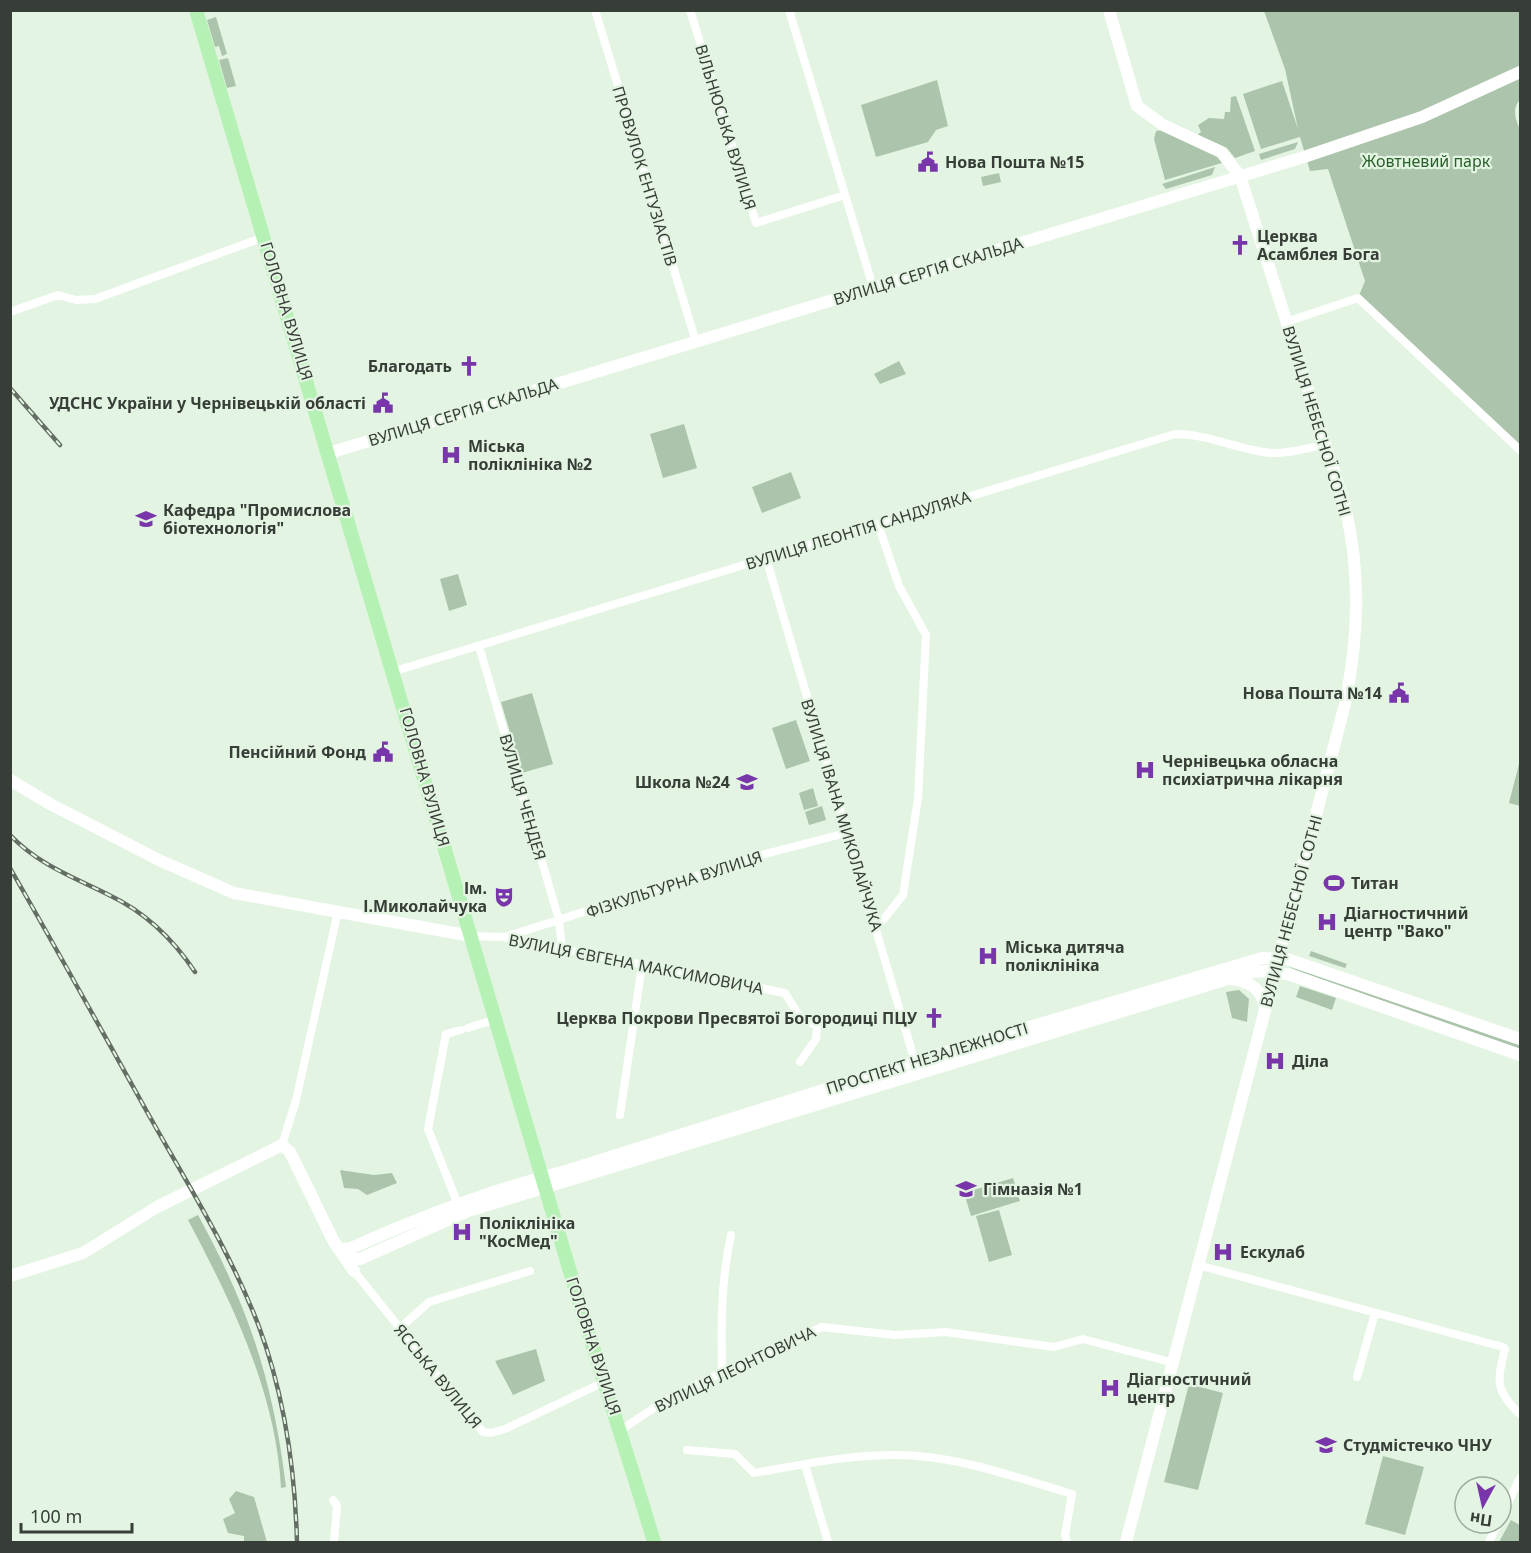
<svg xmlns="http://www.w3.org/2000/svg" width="1531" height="1553" viewBox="0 0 1531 1553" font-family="'Noto Sans',sans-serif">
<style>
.green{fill:#acc4ab}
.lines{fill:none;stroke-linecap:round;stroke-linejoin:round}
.street{stroke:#fff;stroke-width:8}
.secondary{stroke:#fff;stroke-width:12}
.primary{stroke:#b5f1b4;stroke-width:14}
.rail-casing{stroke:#646e64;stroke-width:4.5}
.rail{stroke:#e3f5e2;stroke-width:2;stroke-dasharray:7;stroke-linecap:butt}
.labels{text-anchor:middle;stroke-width:4.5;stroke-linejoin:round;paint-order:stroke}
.street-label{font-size:16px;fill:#373e37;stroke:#e3f5e2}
.park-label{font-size:16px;fill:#295f2a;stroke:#e3f5e2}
.poi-label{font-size:16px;font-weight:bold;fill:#373e37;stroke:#e3f5e2;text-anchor:start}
</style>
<rect width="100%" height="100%" fill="#e3f5e2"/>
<path class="green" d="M1264,11H1520V100C1512,107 1515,120 1520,129V451L1358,298L1365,281L1328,169L1310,171L1300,137L1261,149L1243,94L1282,81L1298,129L1285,69Z
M216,17L227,54L222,56L219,46L215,47L207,20Z
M228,58L236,86L227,88L219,60Z
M937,80L948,126L936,130L928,142L876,157L861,105Z
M1236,96L1255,151L1235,158L1227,148L1197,135L1201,132L1198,125L1209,118L1224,119L1225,112H1230L1231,97Z
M1163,130L1205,147L1225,162L1165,180L1154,139L1156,131Z
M1298,142L1295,149L1261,160L1259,154Z
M1215,167L1212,175L1166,189L1162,184Z
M999,173L1001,182L983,186L981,177Z
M899,361L906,374L880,384L874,374Z
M684,424L697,468L663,478L650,434Z
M791,472L801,498L762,513L752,487Z
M458,574L467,605L449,611L440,579Z
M532,693L553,764L522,773L501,702Z
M796,720L810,761L786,769L772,728Z
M1520,760V806L1509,803Z
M813,788L818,806L804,810L799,793Z
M822,806L826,820L809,825L805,812Z
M1311,951L1347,964L1345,968L1309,956Z
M1287,966L1520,1045V1050L1298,971Z
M1300,986L1336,998L1332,1010L1296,997Z
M1239,990L1249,999L1247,1022L1232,1018L1226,992Z
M340,1170L374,1175L392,1173L397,1183L367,1195L358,1189L344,1188Z
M1013,1178L1020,1201L971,1216L964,1193Z
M999,1210L1012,1255L989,1262L976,1216Z
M198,1215C249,1308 273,1381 286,1487L281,1488C276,1392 232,1303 188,1220Z
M536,1349L545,1381L513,1395L495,1361Z
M1189,1384L1223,1393L1198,1490L1164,1482Z
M1383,1456L1424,1467L1405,1535L1365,1524Z
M236,1491L254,1497L267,1542H244V1536L228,1533L223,1519L235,1513L229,1499Z
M1511,1520L1520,1525V1542H1499Z"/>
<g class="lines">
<path class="street" d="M595,10L696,342
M690,10L756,223L845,195
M789,10L873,287
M10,312L58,295L76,300L95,299L264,237
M1286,322L1358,298L1520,450
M766,558L918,1072
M479,646L559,920L562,949
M395,671L1175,434C1209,434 1239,450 1272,453C1290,454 1307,448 1324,445
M875,922L883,920L903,895L918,798L926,635L899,586L878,524
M471,936L503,937L785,993L800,1017L817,1026L816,1039L800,1062
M505,937L765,854L846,833
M468,1028L496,1019
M620,1115L642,965
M282,1145L296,1100L338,911
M457,1202L428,1129L446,1034L461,1030
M1198,1265L1503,1347L1505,1349C1497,1381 1495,1391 1520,1414
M354,1271L483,1432L491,1433L505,1429L606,1381
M399,1329L429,1302L530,1271
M722,1372C721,1326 721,1279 731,1235
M1357,1377L1375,1313
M621,1430L664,1401L697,1384L822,1327L895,1335L946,1332L1054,1347L1083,1339L1174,1363
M687,1450L735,1454L754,1473C802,1465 850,1454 899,1455C958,1456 1015,1477 1072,1494L1065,1535L1067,1542
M805,1465L828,1542
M333,1500L337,1506L334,1542
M1501,1517L1520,1478
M1489,1542L1498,1523"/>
<path class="secondary" d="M1109,10L1137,106L1163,125L1221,152L1240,176L1344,502C1361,571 1359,635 1345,704L1126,1542
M329,453L1304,157L1422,117L1520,72
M10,780L52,805L161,861L234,893L471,936
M1231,979C1250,981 1264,990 1265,1010
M338,1248L349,1249C422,1216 491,1190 569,1170L915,1061L1262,958L1287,959L1520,1039
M346,1259H360L468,1211L1251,972L1269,971L1291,975L1520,1055
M10,1276L83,1253L157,1207L282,1145L290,1152L334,1242L354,1271"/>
<path class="primary" d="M196,10C318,427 446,842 566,1258C594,1354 626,1448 654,1542"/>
<g class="rail-casing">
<path id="rail" d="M10,388L60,445
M10,835C39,865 73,877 109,895C145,912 173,939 195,972
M10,868C56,948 101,1029 146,1110C185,1180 229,1249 258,1324C284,1393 295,1469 297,1542"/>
</g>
<use href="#rail" class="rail"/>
</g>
<defs>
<g id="civic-bare" transform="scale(1.62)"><path d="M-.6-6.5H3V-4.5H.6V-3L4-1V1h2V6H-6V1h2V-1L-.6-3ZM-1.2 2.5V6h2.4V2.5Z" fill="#7936aa" stroke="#e3f5e2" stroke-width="2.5" paint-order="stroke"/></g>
<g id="church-bare" transform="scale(1.62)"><path d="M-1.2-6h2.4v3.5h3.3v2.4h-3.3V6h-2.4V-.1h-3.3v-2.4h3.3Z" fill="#7936aa" stroke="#e3f5e2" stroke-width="2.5" paint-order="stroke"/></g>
<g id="hospital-bare" transform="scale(1.62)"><path d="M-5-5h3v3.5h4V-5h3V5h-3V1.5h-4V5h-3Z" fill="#7936aa" stroke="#e3f5e2" stroke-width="2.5" paint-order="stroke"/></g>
<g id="university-bare" transform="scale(1.62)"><path d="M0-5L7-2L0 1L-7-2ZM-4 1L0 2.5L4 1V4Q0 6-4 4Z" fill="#7936aa" stroke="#e3f5e2" stroke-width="2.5" paint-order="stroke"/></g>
<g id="school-bare" transform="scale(1.62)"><path d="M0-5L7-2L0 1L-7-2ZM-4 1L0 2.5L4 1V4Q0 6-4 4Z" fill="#7936aa" stroke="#e3f5e2" stroke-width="2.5" paint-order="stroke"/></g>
<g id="stadium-bare" transform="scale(1.62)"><path d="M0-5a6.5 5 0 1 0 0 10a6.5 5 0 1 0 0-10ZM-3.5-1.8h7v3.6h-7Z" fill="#7936aa" stroke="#e3f5e2" stroke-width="2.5" paint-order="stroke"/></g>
<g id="theatre-bare" transform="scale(1.62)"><path d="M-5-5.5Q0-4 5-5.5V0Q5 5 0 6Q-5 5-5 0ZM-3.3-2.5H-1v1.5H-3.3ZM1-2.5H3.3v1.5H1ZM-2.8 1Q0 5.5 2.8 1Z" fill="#7936aa" stroke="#e3f5e2" stroke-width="2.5" paint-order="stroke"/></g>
</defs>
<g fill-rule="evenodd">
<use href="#civic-bare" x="928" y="162"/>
<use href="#church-bare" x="1240" y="245"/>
<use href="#church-bare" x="469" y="366"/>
<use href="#civic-bare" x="383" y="403"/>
<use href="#hospital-bare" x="451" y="455"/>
<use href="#university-bare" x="146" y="519"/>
<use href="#civic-bare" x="1399" y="693"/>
<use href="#civic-bare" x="383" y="752"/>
<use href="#hospital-bare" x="1145" y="770"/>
<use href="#school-bare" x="747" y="782"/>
<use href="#stadium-bare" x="1334" y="883"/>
<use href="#theatre-bare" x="504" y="897"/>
<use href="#hospital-bare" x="1327" y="922"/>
<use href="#hospital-bare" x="988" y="956"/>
<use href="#church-bare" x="934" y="1018"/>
<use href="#hospital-bare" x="1275" y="1061"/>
<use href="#school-bare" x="966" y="1189"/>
<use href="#hospital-bare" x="462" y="1232"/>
<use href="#hospital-bare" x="1223" y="1252"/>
<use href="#hospital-bare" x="1110" y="1388"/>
<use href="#university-bare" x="1326" y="1445"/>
</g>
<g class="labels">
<g class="street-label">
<text transform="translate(726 127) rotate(73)" y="6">ВІЛЬНЮСЬКА ВУЛИЦЯ</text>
<text transform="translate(645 176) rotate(73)" y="6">ПРОВУЛОК ЕНТУЗІАСТІВ</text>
<text transform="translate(928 271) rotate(-17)" y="6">ВУЛИЦЯ СЕРГІЯ СКАЛЬДА</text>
<text transform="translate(287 311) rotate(73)" y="6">ГОЛОВНА ВУЛИЦЯ</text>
<text transform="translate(463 412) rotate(-17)" y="6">ВУЛИЦЯ СЕРГІЯ СКАЛЬДА</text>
<text transform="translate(1317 421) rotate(73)" y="6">ВУЛИЦЯ НЕБЕСНОЇ СОТНІ</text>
<text transform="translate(858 530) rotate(-17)" y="6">ВУЛИЦЯ ЛЕОНТІЯ САНДУЛЯКА</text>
<text transform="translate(425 777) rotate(74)" y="6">ГОЛОВНА ВУЛИЦЯ</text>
<text transform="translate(523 797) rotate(74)" y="6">ВУЛИЦЯ ЧЕНДЕЯ</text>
<text transform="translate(842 815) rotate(73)" y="6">ВУЛИЦЯ ІВАНА МИКОЛАЙЧУКА</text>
<text transform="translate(674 884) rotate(-18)" y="6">ФІЗКУЛЬТУРНА ВУЛИЦЯ</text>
<text transform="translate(1291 911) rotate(-75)" y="6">ВУЛИЦЯ НЕБЕСНОЇ СОТНІ</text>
<text transform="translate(636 964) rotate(11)" y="6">ВУЛИЦЯ ЄВГЕНА МАКСИМОВИЧА</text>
<text transform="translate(927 1058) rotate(-17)" y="6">ПРОСПЕКТ НЕЗАЛЕЖНОСТІ</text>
<text transform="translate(594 1346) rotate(72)" y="6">ГОЛОВНА ВУЛИЦЯ</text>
<text transform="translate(735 1369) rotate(-26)" y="6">ВУЛИЦЯ ЛЕОНТОВИЧА</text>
<text transform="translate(438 1376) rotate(51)" y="6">ЯССЬКА ВУЛИЦЯ</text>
</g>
<g class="park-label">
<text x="1426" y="167">Жовтневий парк</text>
</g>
<g class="poi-label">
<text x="945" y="168">Нова Пошта №15</text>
<text x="1257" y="242">Церква<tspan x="1257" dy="18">Асамблея Бога</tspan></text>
<text x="452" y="372" text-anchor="end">Благодать</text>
<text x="366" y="409" text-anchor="end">УДСНС України у Чернівецькій області</text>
<text x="468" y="452">Міська<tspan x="468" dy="18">поліклініка №2</tspan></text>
<text x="163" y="516">Кафедра "Промислова<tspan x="163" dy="18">біотехнологія"</tspan></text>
<text x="1382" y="699" text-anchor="end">Нова Пошта №14</text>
<text x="366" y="758" text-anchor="end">Пенсійний Фонд</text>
<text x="1162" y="767">Чернівецька обласна<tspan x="1162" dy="18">психіатрична лікарня</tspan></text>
<text x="730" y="788" text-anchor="end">Школа №24</text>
<text x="1351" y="889">Титан</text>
<text x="487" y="894" text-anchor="end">Ім.<tspan x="487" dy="18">І.Миколайчука</tspan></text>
<text x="1344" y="919">Діагностичний<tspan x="1344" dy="18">центр "Вако"</tspan></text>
<text x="1005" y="953">Міська дитяча<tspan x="1005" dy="18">поліклініка</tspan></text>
<text x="917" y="1024" text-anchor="end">Церква Покрови Пресвятої Богородиці ПЦУ</text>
<text x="1292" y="1067">Діла</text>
<text x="983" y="1195">Гімназія №1</text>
<text x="479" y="1229">Поліклініка<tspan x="479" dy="18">"КосМед"</tspan></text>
<text x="1240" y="1258">Ескулаб</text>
<text x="1127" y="1385">Діагностичний<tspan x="1127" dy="18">центр</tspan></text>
<text x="1343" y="1451">Студмістечко ЧНУ</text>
</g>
</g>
<rect width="1531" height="1553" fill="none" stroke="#373e37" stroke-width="24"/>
<g transform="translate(1483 1505) rotate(188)"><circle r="28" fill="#e3f5e2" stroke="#9eac9e" stroke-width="1.5"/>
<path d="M0-4.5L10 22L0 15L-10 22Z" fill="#7936aa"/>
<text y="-9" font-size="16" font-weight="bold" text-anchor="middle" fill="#373e37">Пн</text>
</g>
<path d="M21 1523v9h111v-9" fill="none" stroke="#373e37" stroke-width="3"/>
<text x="30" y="1523" font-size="18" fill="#373e37" stroke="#e3f5e2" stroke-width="4.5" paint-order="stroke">100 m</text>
</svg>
